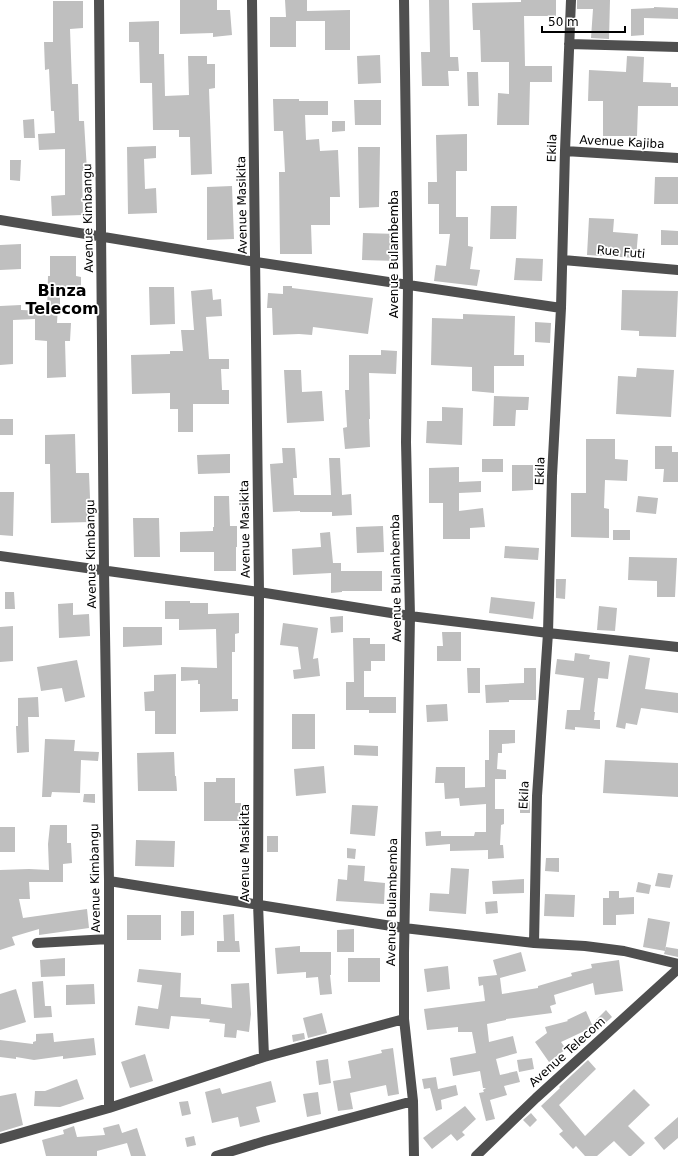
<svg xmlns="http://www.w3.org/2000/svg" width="678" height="1156" viewBox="0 0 678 1156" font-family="'DejaVu Sans',sans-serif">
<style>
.building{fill:#bfbfbf}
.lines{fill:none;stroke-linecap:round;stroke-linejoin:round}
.minor{stroke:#4f4f4f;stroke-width:10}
.labels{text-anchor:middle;stroke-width:3.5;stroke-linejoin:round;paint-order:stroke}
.street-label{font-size:12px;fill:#000;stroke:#fff}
.district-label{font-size:16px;font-weight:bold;fill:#000;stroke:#fff}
</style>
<rect width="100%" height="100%" fill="#fff"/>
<path class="building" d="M180,0H217V10H230L232,35L213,37V33L180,34Z
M285,0H307V11L350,10V50H325V21H296V47H270V17H286Z
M429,0H449L450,57H458L459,71H448L449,86H422L421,52H430Z
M521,0H556V16H524L525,66H552V82H530L529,125H497L498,93L509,94V62H481L480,30H473L472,3L521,2Z
M577,0H610L609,39L591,38L593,9H577Z
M53,1H83V28L70,29L72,84H78L79,121H84L87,171H82L83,215L52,216L51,196L65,195V149L39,150L38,134L55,133L54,111H51L49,69L45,70L44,42H53Z
M654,7L678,8V19L644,18V35L631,36V9L654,8Z
M159,21V54H164L165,96L189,95L188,56H207V64H215V88L209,89L212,174L191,175L190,137H179V130H153L152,83H140L139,42H129V22Z
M380,55L381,83L358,84L357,56Z
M627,56L644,57L643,82L671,83V87H678V106H638L637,136H603V101H588L589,70L626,72Z
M467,72H478L479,106H468Z
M273,99H299V101H328V115H305L306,140L319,139L320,151L338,150L340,197H330V225H311L312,254H280L279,172H285L283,131H274Z
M354,100H381V125H355Z
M34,119L35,138H24L23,120Z
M332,121H345V131L332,132Z
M467,134V171H456V217H468V246L473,247L470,269L480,270L477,286L434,281L436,265L446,266L450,234H439V204H428V182H437L436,135Z
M156,146V158L144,159L145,189L156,188L157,213L128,214L127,147Z
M358,147H380L379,207L359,208Z
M10,160H21L20,181L10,180Z
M655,177H678V204H654Z
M232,186L234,239L207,240V187Z
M491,206H517L516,239H490Z
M589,218L614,219L613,232L638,234L636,258L587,255Z
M661,230L678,231V245H661Z
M363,233L398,234L397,261L362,260Z
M21,244V269L0,270V245Z
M50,256H76V276L81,277V295H60V306H58L57,323H71L70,341H65L66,377L47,378V341L35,340V319L13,320V364L0,365V306L21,305V310L47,311L48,276H50Z
M516,258L543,259L542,281L514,280Z
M283,286H292V288L373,298L368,334L313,327L312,335L299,334L273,335L272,308H267L268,293L283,294Z
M149,287H174L175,324L150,325Z
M212,289L213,300L221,299L222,316L206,317L209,359H229V369H221L222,390H229V404H193V432H178V409H170V393L132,394L131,355L170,354V351H183L181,330H194L191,291Z
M622,290L678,291L676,337L639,336V331L621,330Z
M463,314L515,316L514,355H524V366H494V393L472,391V367L431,365L432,318L463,319Z
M535,322L551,323L550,343L535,342Z
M381,350L397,351L396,374L369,373L370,419H369L370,447L345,449L343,428L347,427L345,390H349V355H381Z
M637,368L674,370L671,417L616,414L618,376L636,377Z
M284,370H301L302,392L322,391L324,421L287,423Z
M494,396L529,397L528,410H516L515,426H493Z
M442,407L463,408L462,445L426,443L427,421H442Z
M0,419H13V435H0Z
M75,434L76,473H89L91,522L51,523L50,464H45V435Z
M586,439H615V459L628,460L627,481L605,480L604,508L609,509V538L571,537V493H586Z
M655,446H672V452H678V482H663L664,469H655Z
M282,448H295L297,478H293L294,495H331L329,458H340L342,495L351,494L352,515L332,516V512H300V511L273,512L270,464L283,463Z
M230,454V473L198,474L197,455Z
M482,459H503V472H482Z
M512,465H533V490L512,491Z
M459,467V482L481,481V492L459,493V511L483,508L485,527L470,528V539H443V503H429V468Z
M0,492H14L13,536L0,535Z
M214,496H229L230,526H237V547H236V571H214V552H180V532L213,531V527H214Z
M638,496L658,498L656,514L636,512Z
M133,518H159L160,557H134Z
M383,526L384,552L357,553L356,527Z
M613,530H630V540H613Z
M330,532L333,563H341V571H382V591H342V592L331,593V573L293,575L292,549L321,547L320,533Z
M505,546L539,548L538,560L504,558Z
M629,557L677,558L675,597H657V581L628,580Z
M556,579H566L565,599L556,598Z
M5,592H14L15,609H5Z
M491,597L535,602L533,619L489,613Z
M165,601H190V603H208V614L239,613V633L235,634V652H232V699H238V711L200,712V684H198V680L181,681V667L217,668L216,629L179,630V619H165Z
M73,603V615L89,614L90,636L59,638L58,604Z
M599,606L617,608L615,631L597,630Z
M343,616V632L331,633L330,617Z
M283,623L318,628L313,659L318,658L320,676L294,679L293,670L301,669L298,647L280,645Z
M13,626V661L0,662V627Z
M123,627H162V645L123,647Z
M442,632H461V661H437V646H443Z
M353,638H370V644H385V661H371V671H364V697H396V713H369V710H346V682H354Z
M575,653L590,655L589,659L610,662L608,679L598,678L594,712H595L594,720H600V729L575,727V730L565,729L567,710H580L584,678L555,674L557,659L574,661Z
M629,655L650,658L645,689L678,693V713L641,708L637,725L626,723L625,729L616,727Z
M77,660L85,697L65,702L62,688L41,691L37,667Z
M467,668H480V693H468Z
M524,668H536V700H509V702L486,703L485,685L524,683Z
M176,674V734H155V711H145L144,692L154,691V675Z
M38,697L39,717H28L29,752L17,753L16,726H18V698Z
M447,704L448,721L427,722L426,705Z
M292,714H315V749H292Z
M489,730H515V743L502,744V753H498L497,769L506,770V779H495V809H504V824L501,825L500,845H503L504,858L488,859V850L450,851V844L426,846L425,832L441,831V836H474L475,832H486V804L460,806L459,798L445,799L444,783H435L436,767H465V788L485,787V760H489Z
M45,739L75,740L74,751L99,752L98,761L81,760L80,793L52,792L51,797H42Z
M354,745L378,746V756L354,755Z
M174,752L175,776H176L177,791H138L137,753Z
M605,760L678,763V797L603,793Z
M324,766L326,793L296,796L294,769Z
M216,778H235V803H241V821H204V782H216Z
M84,794H95V803L83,802Z
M520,801H530V813H520Z
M352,805L378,806L375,836L350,834Z
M50,825H67V843H71L72,863L63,864V882H29L30,899H19L23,918L87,909L89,928L39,935V929L12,937L15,945L0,950V870L29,869L49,870L48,844Z
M0,827H15V852H0Z
M267,836H278V852H267Z
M136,840L175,841L174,867L135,866Z
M347,848L356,849L355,859L347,858Z
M546,858H559V872L545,871Z
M348,865L365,866L364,881L385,883L384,904L336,901L338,879L347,880Z
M451,868L469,869L466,914L429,911L430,893L449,894Z
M658,873L673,875L670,888L655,886Z
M524,879V893L493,894L492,881Z
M638,882L651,885L649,894L636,892Z
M609,891H619V898L634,897V914L616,915V925H603V898H609Z
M545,894L575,895L574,917L544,916Z
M497,901L498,913L486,914L485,902Z
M181,911H194V935L181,936Z
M234,914L235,941H239L240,952H217V941H224L223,915Z
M127,915H161V940H127Z
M648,918L670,922L665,951L643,947Z
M354,929V952H337V930Z
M300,946V952H331V975H330L332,994L320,995L318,977L306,978V972L277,974L275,948Z
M666,947L678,949V957L664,954Z
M521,952L526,971L500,978L502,994L538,988V986L572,976L571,973L592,968L591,964L619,960L623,991L595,995L593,983L554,995L556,1004L550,1006L552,1013L506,1019V1020L487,1024L489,1042L513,1036L517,1053L496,1059L500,1075L517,1071L520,1082L504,1086L507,1095L490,1100L495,1119L486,1121L479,1093L484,1092L483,1090L486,1088H483L480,1071L453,1076L450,1058L476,1053L472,1032H458V1027L427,1030L424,1009L485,1001L483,985L479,986L478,977L497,975L493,960Z
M65,958V976L41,977L40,960Z
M348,958H380V982H348Z
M448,966L450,989L427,992L424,969Z
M139,969L181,973L180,997L201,998V1004L232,1008L231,984L249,983L251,1014L249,1032L237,1030L236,1038L224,1037L225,1024L209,1022L210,1019L171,1016L169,1029L135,1025L138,1006L158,1009L162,985L137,982Z
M43,981L45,1006H51L52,1017L34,1018L32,982Z
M94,984L95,1004L66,1005V985Z
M16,989L26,1022L0,1030V994Z
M606,1010L612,1017L602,1026L596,1020Z
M586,1011L593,1027L561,1042L566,1049L549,1062L535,1042L547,1033L545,1027L568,1021L567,1020Z
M322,1013L327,1033L308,1038L303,1018Z
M53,1033L54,1042L94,1038L96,1055L63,1059V1056L34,1060L16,1057V1059L0,1057V1040L33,1044V1042L36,1041V1034Z
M304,1033L305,1039L293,1042L292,1035Z
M393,1048L399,1094L388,1096L386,1085L350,1093L353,1109L338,1111L333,1081L351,1078L348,1061L382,1053L381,1050Z
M145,1054L153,1081L130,1088L121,1062Z
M532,1058L534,1069L519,1072L517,1060Z
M328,1059L331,1083L319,1085L316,1061Z
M588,1060L596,1069L559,1105L585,1136L634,1089L650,1105L628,1126L645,1143L631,1156H629L614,1141L597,1156H585L576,1146L573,1149L559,1134L563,1131L541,1106L560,1088L559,1087Z
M436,1077L438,1089L456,1085L458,1095L441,1100L442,1109L436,1111L430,1088L424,1089L422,1079Z
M77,1079L84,1099L60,1107L34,1106L35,1091H45Z
M271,1081L276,1102L256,1107L260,1122L240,1127L238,1117L212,1123L205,1092L220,1088L222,1094Z
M318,1092L321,1114L307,1117L303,1094Z
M16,1093L23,1125L0,1132V1096Z
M188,1101L191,1114L182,1116L179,1102Z
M465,1106L476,1119L462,1132L465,1135L457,1141L451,1134L432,1149L423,1138Z
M531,1113L537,1120L530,1127L523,1120Z
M678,1117V1138L664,1150L654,1138Z
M119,1124L122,1133L137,1128L146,1156H131L127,1143L97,1151V1156H46L42,1140L64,1134L63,1130L74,1126L77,1137L105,1135L103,1128Z
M194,1136L196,1145L187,1147L185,1138Z"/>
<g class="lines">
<path class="minor" d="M99,0L104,571L109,881V1108
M252,0L259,592L258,904L264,1057
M404,0L408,285L406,442L410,616L404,953V1019L413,1101L414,1156
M569,44L678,47
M565,151L678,158
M0,220L256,262L561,308
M563,260L678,270
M0,556L259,592L410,616L548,633L678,647
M109,881L404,928L534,943L585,946L624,951L678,964
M37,943L109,939
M534,943L537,796L548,633L552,476L561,308L565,151L571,0
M0,1139L109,1108L264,1057L404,1019
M216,1156L265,1141L413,1101
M476,1156L536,1098L678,969"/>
</g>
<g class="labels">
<g class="street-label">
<text transform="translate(622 142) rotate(3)" y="4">Avenue Kajiba</text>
<text transform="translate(552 148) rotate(-88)" y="4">Ekila</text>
<text transform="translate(242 205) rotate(-91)" y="4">Avenue Masikita</text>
<text transform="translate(88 218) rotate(-91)" y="4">Avenue Kimbangu</text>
<text transform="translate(621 252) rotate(5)" y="4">Rue Futi</text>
<text transform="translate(394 254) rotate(-90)" y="4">Avenue Bulambemba</text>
<text transform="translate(540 471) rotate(-88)" y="4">Ekila</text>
<text transform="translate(245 529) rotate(-91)" y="4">Avenue Masikita</text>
<text transform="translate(91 554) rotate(-91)" y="4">Avenue Kimbangu</text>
<text transform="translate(396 578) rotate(-91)" y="4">Avenue Bulambemba</text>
<text transform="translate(524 795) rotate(-87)" y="4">Ekila</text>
<text transform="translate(245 853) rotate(-90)" y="4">Avenue Masikita</text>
<text transform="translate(95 878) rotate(-91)" y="4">Avenue Kimbangu</text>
<text transform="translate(392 902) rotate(-89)" y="4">Avenue Bulambemba</text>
<text transform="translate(567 1052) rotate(-42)" y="4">Avenue Telecom</text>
</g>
<g class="district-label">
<text x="62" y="296">Binza<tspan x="62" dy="18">Telecom</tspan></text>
</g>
</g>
<path d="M542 26v6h83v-6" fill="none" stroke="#000000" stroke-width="2"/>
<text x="548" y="26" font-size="12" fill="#000000" stroke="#ffffff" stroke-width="3" paint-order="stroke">50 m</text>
</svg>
